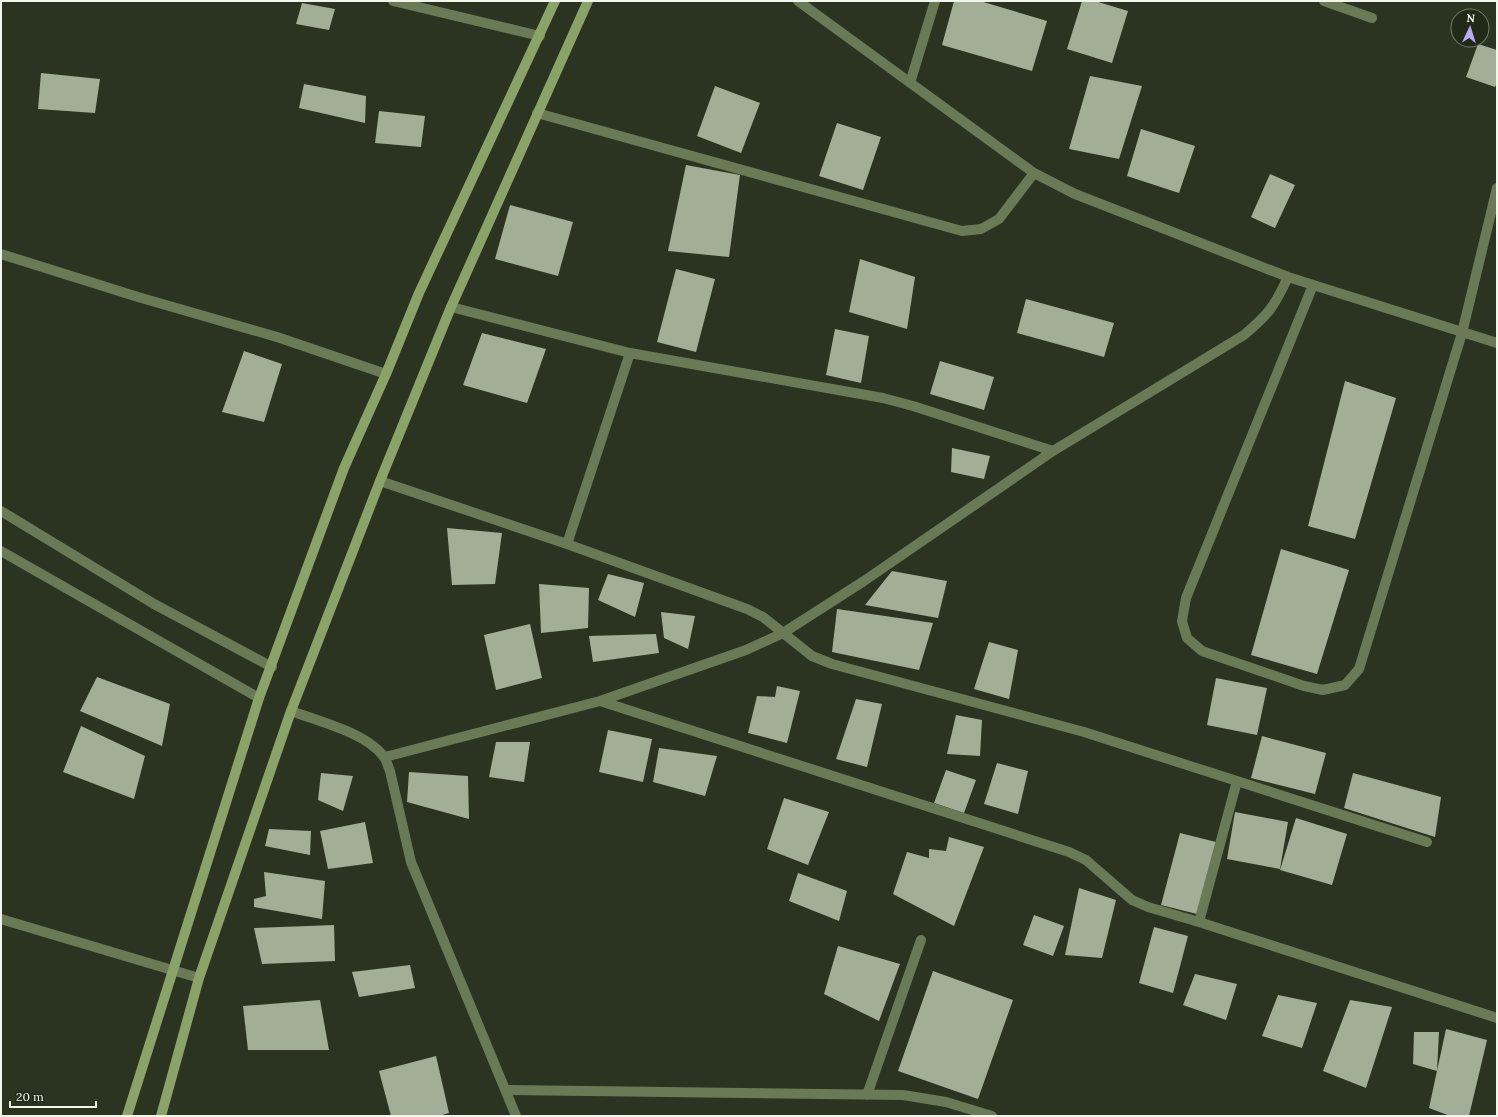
<svg xmlns="http://www.w3.org/2000/svg" width="1498" height="1117" viewBox="0 0 1498 1117" font-family="Lora,serif">
<style>
.building{fill:#a3ae96}
.lines{fill:none;stroke-linecap:round;stroke-linejoin:round}
.lane{stroke:#6a7956;stroke-width:10}
.street{stroke:#6a7956;stroke-width:10}
.secondary{stroke:#8aa369;stroke-width:10}
</style>
<rect width="100%" height="100%" fill="#2b3420"/>
<path class="building" d="M954,1H980L1047,21L1032,71L942,45Z
M1082,1H1095L1128,11L1112,63L1067,49Z
M302,3L335,9L329,30L296,24Z
M1478,44L1497,50V83L1495,87L1466,77Z
M41,73L100,79L95,113L38,109Z
M1090,76L1142,86L1119,159L1069,149Z
M304,84L366,96L365,123L299,108Z
M715,86L760,103L741,153L697,136Z
M379,111L425,116L421,147L375,143Z
M837,123L881,137L863,190L819,176Z
M1141,129L1195,146L1179,193L1127,176Z
M686,165L740,175L729,257L668,251Z
M1270,174L1295,185L1275,228L1251,217Z
M510,205L573,222L558,276L495,259Z
M860,259L915,277L907,329L849,312Z
M676,269L715,279L696,352L657,342Z
M1026,299L1114,323L1104,357L1017,333Z
M835,329L869,336L861,383L826,375Z
M482,333L546,349L527,403L463,385Z
M244,351L282,364L264,422L222,412Z
M940,361L994,377L984,410L930,394Z
M1345,381L1396,398L1355,539L1308,526Z
M952,448L990,456L984,479L951,472Z
M447,528L502,533L495,584L452,585Z
M1281,549L1349,570L1317,674L1251,655Z
M892,571L947,581L938,618L865,605Z
M608,574L644,583L635,617L598,600Z
M539,584L589,588L588,628L541,633Z
M837,609L933,623L919,670L832,652Z
M661,612L695,616L688,649L664,638Z
M530,624L542,678L496,690L484,635Z
M656,634L659,653L593,662L589,636Z
M989,642L1018,650L1009,699L974,689Z
M97,677L170,704L162,746L80,711Z
M1216,678L1267,688L1257,735L1207,725Z
M777,686L800,691L787,743L748,733L757,696L775,697Z
M856,699L882,704L867,767L836,759Z
M956,715L982,720L980,756L947,754Z
M81,726L145,756L134,799L63,772Z
M608,730L652,739L643,782L599,772Z
M1262,736L1326,753L1315,794L1251,778Z
M496,742H530L524,782L489,777Z
M659,748L717,756L705,796L653,782Z
M997,763L1028,771L1018,814L984,804Z
M946,770L976,780L964,813L934,803Z
M409,772L468,776L469,819L407,802Z
M321,773L353,776L343,811L318,800Z
M1353,773L1441,797L1435,837L1344,808Z
M784,798L829,812L808,865L767,849Z
M1235,812L1288,822L1280,869L1227,859Z
M1296,818L1347,834L1332,885L1280,870Z
M365,822L373,863L328,869L320,831Z
M269,829L311,831L310,855L265,846Z
M1180,833L1216,842L1197,914L1161,905Z
M949,837L984,847L954,926L893,894L907,852L929,858V849L946,851Z
M264,872L325,881L322,919L254,907V899L266,896Z
M798,873L847,891L839,921L789,901Z
M1079,888L1116,900L1102,958L1065,955Z
M1034,915L1064,926L1053,956L1023,945Z
M334,925L335,961L262,964L254,928Z
M1154,927L1188,936L1173,993L1139,983Z
M838,946L900,964L879,1021L824,994Z
M410,965L415,988L359,997L352,972Z
M933,971L1013,1000L978,1099L898,1071Z
M1195,974L1237,984L1226,1020L1183,1005Z
M1278,995L1317,1003L1302,1048L1262,1036Z
M320,1000L329,1050H248L243,1006Z
M1350,1000L1392,1007L1366,1088L1323,1071Z
M1446,1029L1487,1040L1469,1116H1450L1429,1108Z
M1414,1032H1439L1437,1071L1413,1064Z
M436,1056L449,1113L439,1116H391L379,1071Z"/>
<g class="lines">
<path class="lane" d="M507,1090L903,1095L946,1102L992,1116
M867,1095L921,940"/>
<path class="street" d="M393,1L540,36
M798,1L1034,173L1075,194L1288,277L1497,343
M1324,1L1372,18
M910,83L935,1
M537,113L962,231L981,229L999,219L1034,173
M1,254L138,297L277,337L386,374
M1313,285L1186,598L1182,621L1187,638L1202,651L1304,686L1323,690L1345,685L1359,669L1462,333L1497,188
M451,307L630,353L883,398L913,406L1053,451
M380,481L567,544L747,609L763,617L812,656L832,664L1084,732L1427,842
M1,511L154,604L272,667
M567,544L630,353
M1,551L259,698
M600,701L1069,852L1086,860L1132,900L1148,907L1199,922L1497,1018
M291,711C318,721 367,733 384,757C387,761 388,767 390,771L411,862L516,1116
M385,757L600,701L746,650L783,633L864,581L1053,451L1244,335C1269,314 1274,307 1288,277
M1,919L199,978
M1199,922L1237,781"/>
<path class="secondary" d="M127,1116L259,698L344,468L386,374L419,293L555,1
M161,1116L199,978L291,711L380,481L451,307L588,1"/>
</g>
<rect width="1498" height="1117" fill="none" stroke="#f0f6e9" stroke-width="4"/>
<g transform="translate(1470 28) rotate(4)"><circle r="19" fill="#212a16" stroke="#747c6a"/>
<path d="M0-3L7 15L0 10L-7 15Z" fill="#baaaf6"/>
<text y="-6" font-size="11" font-weight="bold" text-anchor="middle" fill="#f0f6e9">N</text>
</g>
<path d="M10 1101v6h86v-6" fill="none" stroke="#f0f6e9" stroke-width="2"/>
<text x="16" y="1101" font-size="12" fill="#f0f6e9" stroke="#212a16" stroke-width="3" paint-order="stroke">20 m</text>
</svg>
